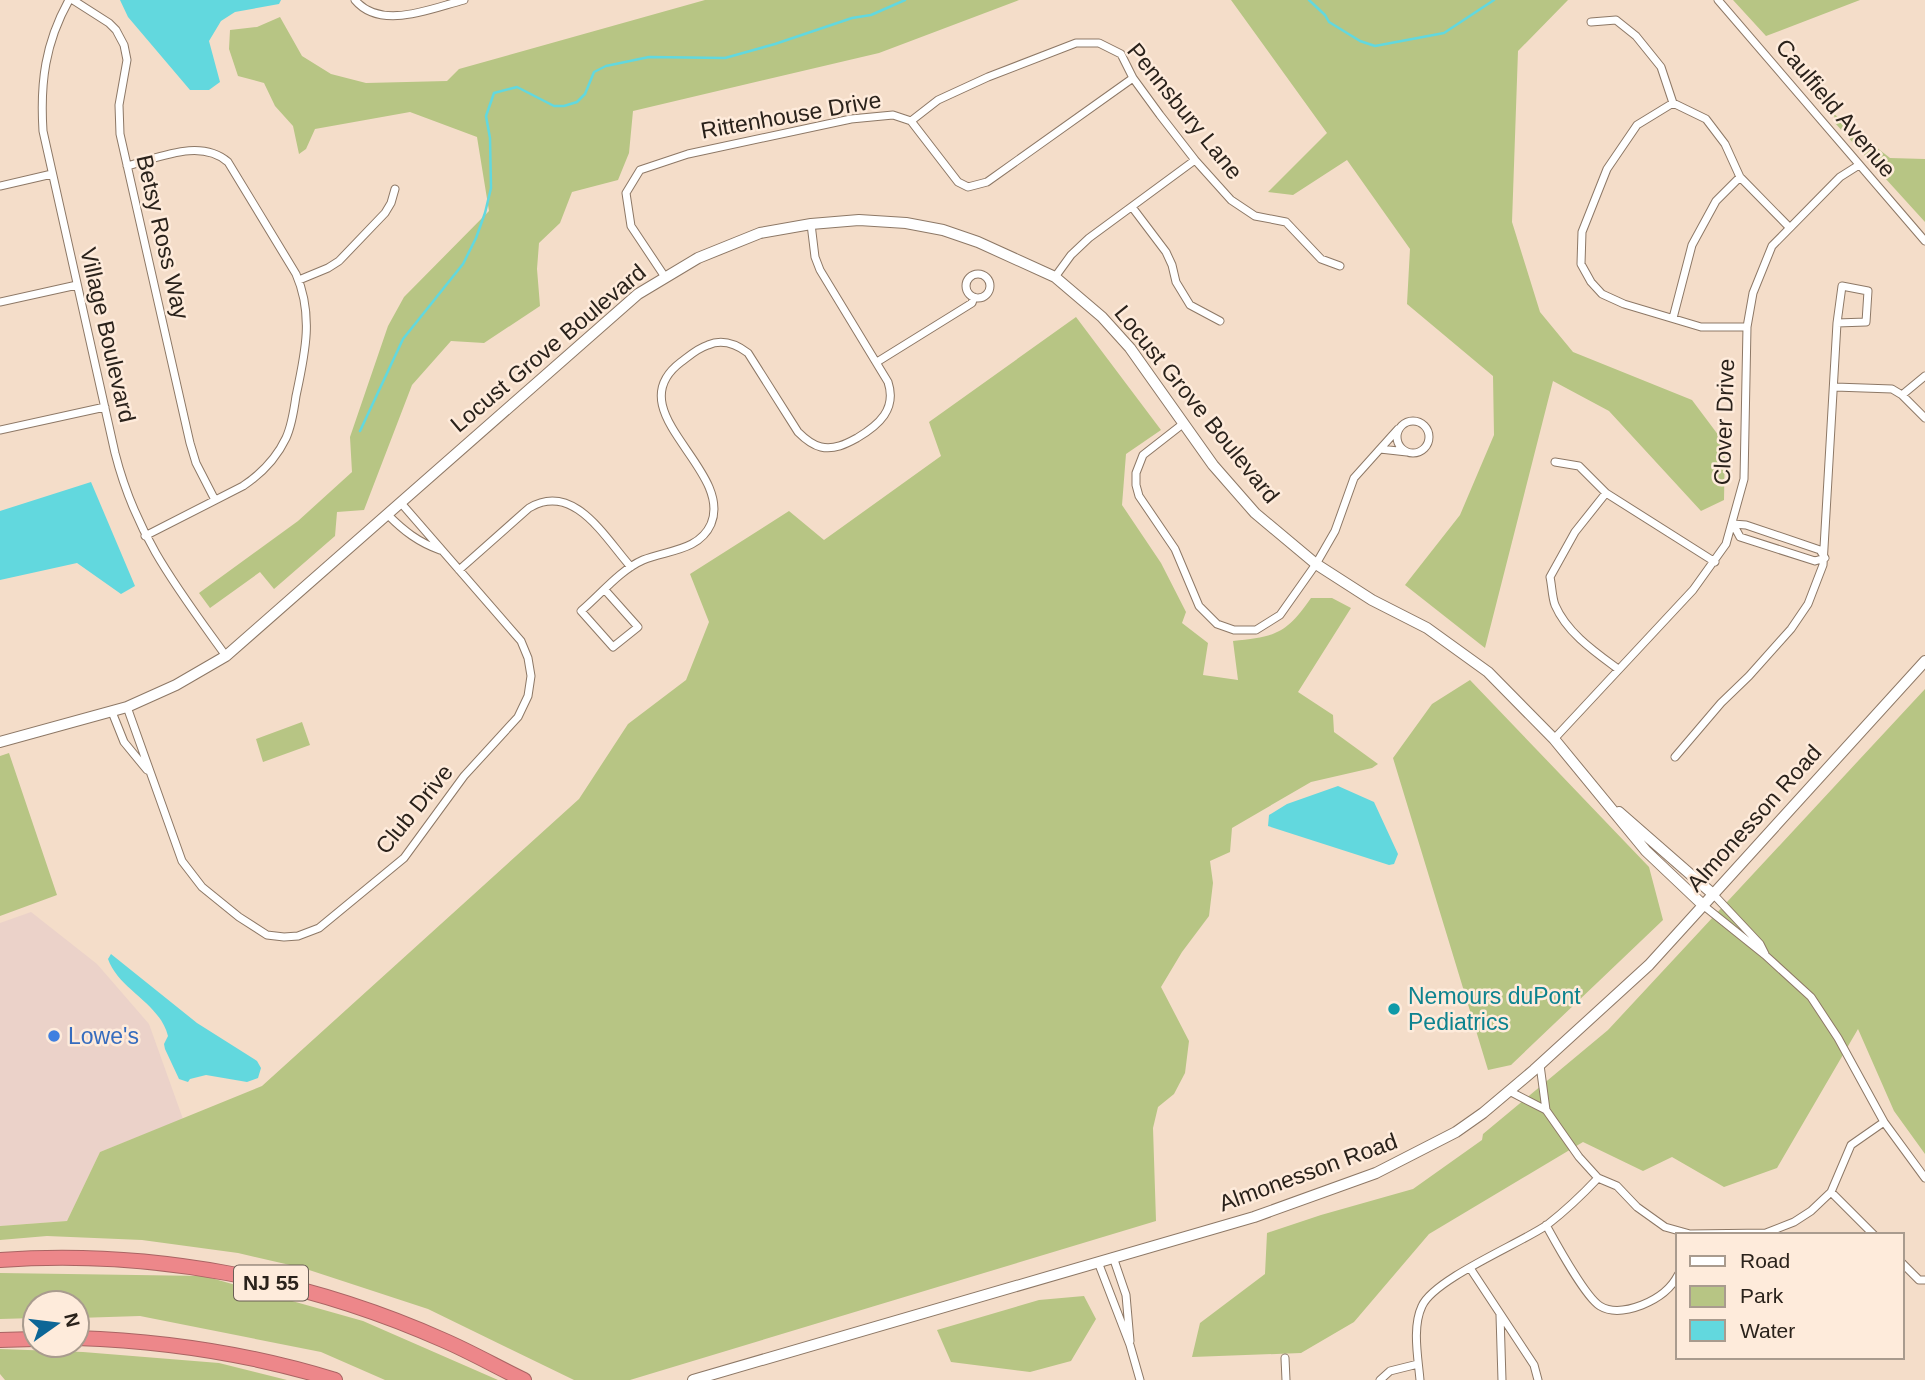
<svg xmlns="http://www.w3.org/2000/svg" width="1925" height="1380" viewBox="0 0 1925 1380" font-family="Helvetica,sans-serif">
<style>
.commercial{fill:#ebd2c9}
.green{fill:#b7c584}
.water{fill:#62d8de}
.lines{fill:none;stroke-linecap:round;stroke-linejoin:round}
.stream{stroke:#62d8de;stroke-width:2.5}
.street-casing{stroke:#8d7866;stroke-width:9}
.secondary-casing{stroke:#8d7866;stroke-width:12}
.highway-casing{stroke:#a96463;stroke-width:16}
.street{stroke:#fff;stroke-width:7}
.secondary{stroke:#fff;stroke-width:10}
.highway{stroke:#ed878a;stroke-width:14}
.culture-dot{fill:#0f9aa8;stroke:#feebdb;stroke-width:2.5}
.shop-dot{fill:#3f7fe0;stroke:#feebdb;stroke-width:2.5}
.labels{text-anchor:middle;stroke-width:5;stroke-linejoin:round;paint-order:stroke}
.shield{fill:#feebdb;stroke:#6a5e55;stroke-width:2}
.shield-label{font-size:21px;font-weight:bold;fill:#2a221b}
.street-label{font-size:23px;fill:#2a221b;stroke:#feebdb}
.culture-label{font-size:23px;fill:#0d838f;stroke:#feebdb;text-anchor:start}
.shop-label{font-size:23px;fill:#366cbe;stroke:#feebdb;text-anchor:start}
</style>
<rect width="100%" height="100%" fill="#f4ddc9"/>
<path class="commercial" d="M31,912L97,964L149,1024L183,1119L100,1152L67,1221L0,1226V923Z"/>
<path class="green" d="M705,0H1019L879,53L633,111L629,153L618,180L572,192L560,223L539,243L537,269L540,306L484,343L451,341L412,385L364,510L337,512L335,536L274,589L260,572L210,608L199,593L298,521L352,472L350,437L388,326L404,297L489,211L477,137L410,112L315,129L306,149L299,154L293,126L275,106L264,83L238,76L229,49L230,30L257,27L280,17L302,56L331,74L366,83L447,81L459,69Z
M1231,0H1568L1518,51L1512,222L1540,312L1573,352L1692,400L1725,444L1724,500L1701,511L1609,411L1553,381L1485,648L1405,585L1460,515L1494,435L1493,376L1407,304L1410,249L1347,160L1293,195L1268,192L1327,133Z
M1733,0H1860L1766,36Z
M1834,114L1890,158L1925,159V222L1835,123Z
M1076,317L1161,430L1126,454L1122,505L1161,563L1186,612L1182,623L1208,643L1203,675L1238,680L1233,641C1275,637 1286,634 1311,598H1332L1351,608L1298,692L1333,715L1334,732L1378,764L1372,768L1311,782L1232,828L1230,852L1210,861L1213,883L1209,916L1182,952L1161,987L1189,1041L1185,1073L1174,1094L1158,1107L1153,1128L1156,1221L630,1380H574L428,1309L303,1268L238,1253L142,1240L47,1236L0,1240V1226L67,1221L100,1152L262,1086L579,799L628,724L686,680L709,622L690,574L789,511L824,540L941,456L929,422Z
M1470,680L1649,867L1663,920L1511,1065L1488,1070L1393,758L1432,704Z
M1925,689V1154L1894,1111L1858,1029L1777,1168L1724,1187L1672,1157L1643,1171L1583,1142L1429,1234L1354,1322L1301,1353L1192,1357L1200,1323L1265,1274L1267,1233L1321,1215L1413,1189L1482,1140L1483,1134L1608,1030Z
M302,722L310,745L263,762L256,739Z
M9,753L57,895L0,916V756Z
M0,1273L204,1276L363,1321L498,1380H385L321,1352L140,1316L77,1318V1303H35V1318L0,1319Z
M1084,1296L1096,1319L1071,1361L1030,1372L951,1362L937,1330L1039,1300Z
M0,1349L83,1352L219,1363L287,1380H5L0,1374Z"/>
<path class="water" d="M120,0H281L279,4L235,12L221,21L209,41L220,82L209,90H190L128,17Z
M91,482L135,586L121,594L77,563L0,580V511Z
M1338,786L1374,802L1398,854L1394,864L1389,865L1268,826L1269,815L1287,804Z
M111,954L197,1023L257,1061L261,1068L258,1078L247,1082L206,1075L190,1079L188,1082L179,1079L165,1049L164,1044L168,1036C160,1003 119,990 108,959Z"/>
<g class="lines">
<path class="stream" d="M1309,0L1325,15L1329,22L1360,41L1375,46L1444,33L1494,0
M360,431L403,339L463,264L476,238L485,213L491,188L490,138L486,116L494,93L517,87L554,106H564L577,102L585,94L594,72L606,66L649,57L725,58L775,44L852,18L871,15L905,0"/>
<g class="street-casing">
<path id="street" d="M69,0C45,43 40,83 43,131L115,453C136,536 177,588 226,656
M73,0L109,23L116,30L124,45L127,60L119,105L120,134L190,443L196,463L215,500
M355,0C381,31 432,8 464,0
M1718,0L1925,241
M1591,22L1616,20L1636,36L1661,67L1673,103
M911,121L938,100L988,77L1076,43H1099L1121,54L1133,78L1160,115L1195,160L1231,200L1255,216L1286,222L1321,259L1340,266
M127,166C159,158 200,138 228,162L296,274C314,315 305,354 296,396C294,410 292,425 286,438C277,457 261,474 243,486L145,536
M0,186L52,174
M1132,207L1166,252L1172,265L1176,282L1190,305L1220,321
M966 286a12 12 0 1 1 24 0a12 12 0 1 1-24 0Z
M665,277L631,226L626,193L640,170L688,154L851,119L893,115L911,121L958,182L968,187L987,182L1133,78
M1055,277L1071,255L1089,238L1195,160
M299,280L328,268L339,261L385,213L391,203L395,189
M0,302L77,285
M1673,318L1692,245L1716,201L1740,177
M1747,327H1701L1624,304L1602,294L1591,282L1581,264L1582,232L1607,169L1637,125L1673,103L1706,119L1725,144L1740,177L1789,227
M877,362L972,303L974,297
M1835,387L1892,389L1902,395L1925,418
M1902,395L1925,376
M1397 437a16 16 0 1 1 32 0a16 16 0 1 1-32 0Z
M1184,423L1143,455L1136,473V485L1139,496L1175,549L1199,606L1217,624L1234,630H1256L1280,615L1316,564L1335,531L1354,478L1380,449
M1398,429L1380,449L1407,452
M0,430L105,407
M1555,462L1579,466L1606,493L1715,562
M1606,493L1575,532L1550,577C1552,586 1552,597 1555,605C1567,633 1595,652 1618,669
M388,515C404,531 418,542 440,550
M1733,524L1746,525L1820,550L1825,558L1815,561L1740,537Z
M459,570L529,508C574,481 605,538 631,567
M605,590L638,627L613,647L581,611C600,595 620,570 643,560C667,550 699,551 711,524C734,469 616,411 681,362C689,356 698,348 708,345C722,339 736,344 748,353L798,432C804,438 812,445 821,447C834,450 846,444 857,438C879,425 897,409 888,382L820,270L815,257L811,224
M127,707L182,861L202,887L239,917L267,935L284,937L298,936L319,928L404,858L464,776L518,717L528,696L531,676L528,658L521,641L401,503
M112,712L124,742L147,770
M1554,739L1693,590L1726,544L1744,479L1747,327L1753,293L1772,246L1840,177L1859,165
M1675,757L1721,703L1749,676L1791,629L1808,604L1823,565L1837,323L1842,286L1868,291L1866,322L1837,323
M1714,895L1760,944L1765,954
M1704,906L1765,955L1811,997L1838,1038L1884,1122L1925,1178
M1540,1065L1546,1110
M1509,1091L1546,1110L1579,1157L1598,1178L1617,1186L1637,1207L1665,1227L1690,1234L1766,1233L1794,1222L1811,1211L1831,1192L1851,1145L1884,1122
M1831,1192L1874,1235
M1546,1225C1556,1243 1585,1297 1600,1306C1613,1314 1629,1310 1642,1305C1657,1299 1671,1289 1678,1275
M1113,1257L1126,1295L1130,1341
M1098,1262L1130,1345L1140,1380
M1902,1263L1919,1280H1925
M1470,1268L1534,1365L1538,1380
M1500,1315L1502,1380
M1285,1358L1286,1380
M1380,1380L1390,1371L1418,1364
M1420,1380C1418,1357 1412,1327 1422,1306C1434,1279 1519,1244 1547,1225C1565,1211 1582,1195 1598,1178"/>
</g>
<g class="secondary-casing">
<path id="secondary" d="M0,742L127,707L176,685L226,656L638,294L698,258L760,233L811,224L859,220L906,223L943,230L978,242L1055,277L1102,317L1130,348L1213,465L1255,513L1316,564L1372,600L1427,628L1488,672L1554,739L1646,851L1704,906
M1619,812L1714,895
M693,1380L1254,1217L1376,1173L1456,1132L1483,1113L1534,1070L1649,965L1925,661"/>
</g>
<g class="highway-casing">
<path id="highway" d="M0,1260C150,1249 306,1279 443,1340C471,1352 497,1367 524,1380
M77,1338C165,1341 251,1354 335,1380
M0,1340L35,1339"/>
</g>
<use href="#street" class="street"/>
<use href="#secondary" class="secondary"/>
<use href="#highway" class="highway"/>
</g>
<circle class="culture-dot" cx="1394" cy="1009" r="7"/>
<circle class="shop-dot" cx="54" cy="1036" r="7"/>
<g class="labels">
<rect class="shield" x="234" y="1265.5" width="74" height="35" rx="5"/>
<g class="shield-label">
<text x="271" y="1290">NJ 55</text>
</g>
<g class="street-label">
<text transform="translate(1836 108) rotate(50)" y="8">Caulfield Avenue</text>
<text transform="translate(1185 111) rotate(51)" y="8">Pennsbury Lane</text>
<text transform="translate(791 115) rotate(-10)" y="8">Rittenhouse Drive</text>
<text transform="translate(163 237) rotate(77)" y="8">Betsy Ross Way</text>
<text transform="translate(108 335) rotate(77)" y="8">Village Boulevard</text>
<text transform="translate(548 348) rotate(-40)" y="8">Locust Grove Boulevard</text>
<text transform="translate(1197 404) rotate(51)" y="8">Locust Grove Boulevard</text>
<text transform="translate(1724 422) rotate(-88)" y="8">Clover Drive</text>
<text transform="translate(414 809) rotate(-51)" y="8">Club Drive</text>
<text transform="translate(1754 818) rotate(-48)" y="8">Almonesson Road</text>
<text transform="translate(1308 1172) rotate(-20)" y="8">Almonesson Road</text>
</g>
<g class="culture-label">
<text x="1408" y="1004">Nemours duPont<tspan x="1408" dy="26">Pediatrics</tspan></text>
</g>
<g class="shop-label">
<text x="68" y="1044">Lowe's</text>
</g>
</g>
<rect x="1676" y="1233" width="228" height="126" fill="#feebdb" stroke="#a99b8e" stroke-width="2"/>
<rect x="1690" y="1256" width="35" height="10" fill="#ffffff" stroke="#a99b8e" stroke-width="2"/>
<text x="1740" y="1268" font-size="21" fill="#2a221b">Road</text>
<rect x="1690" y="1286" width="35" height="21" fill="#b7c584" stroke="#a99b8e" stroke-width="2"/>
<text x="1740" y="1303" font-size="21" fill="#2a221b">Park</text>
<rect x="1690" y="1320" width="35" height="21" fill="#62d8de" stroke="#a99b8e" stroke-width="2"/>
<text x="1740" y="1338" font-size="21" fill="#2a221b">Water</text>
<g transform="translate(56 1324) rotate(76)"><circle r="33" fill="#feebdb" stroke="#a99b8e" stroke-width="2"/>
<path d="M0-5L12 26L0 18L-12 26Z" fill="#0d6696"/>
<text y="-10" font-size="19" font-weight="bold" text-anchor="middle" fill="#2a221b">N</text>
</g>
</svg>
